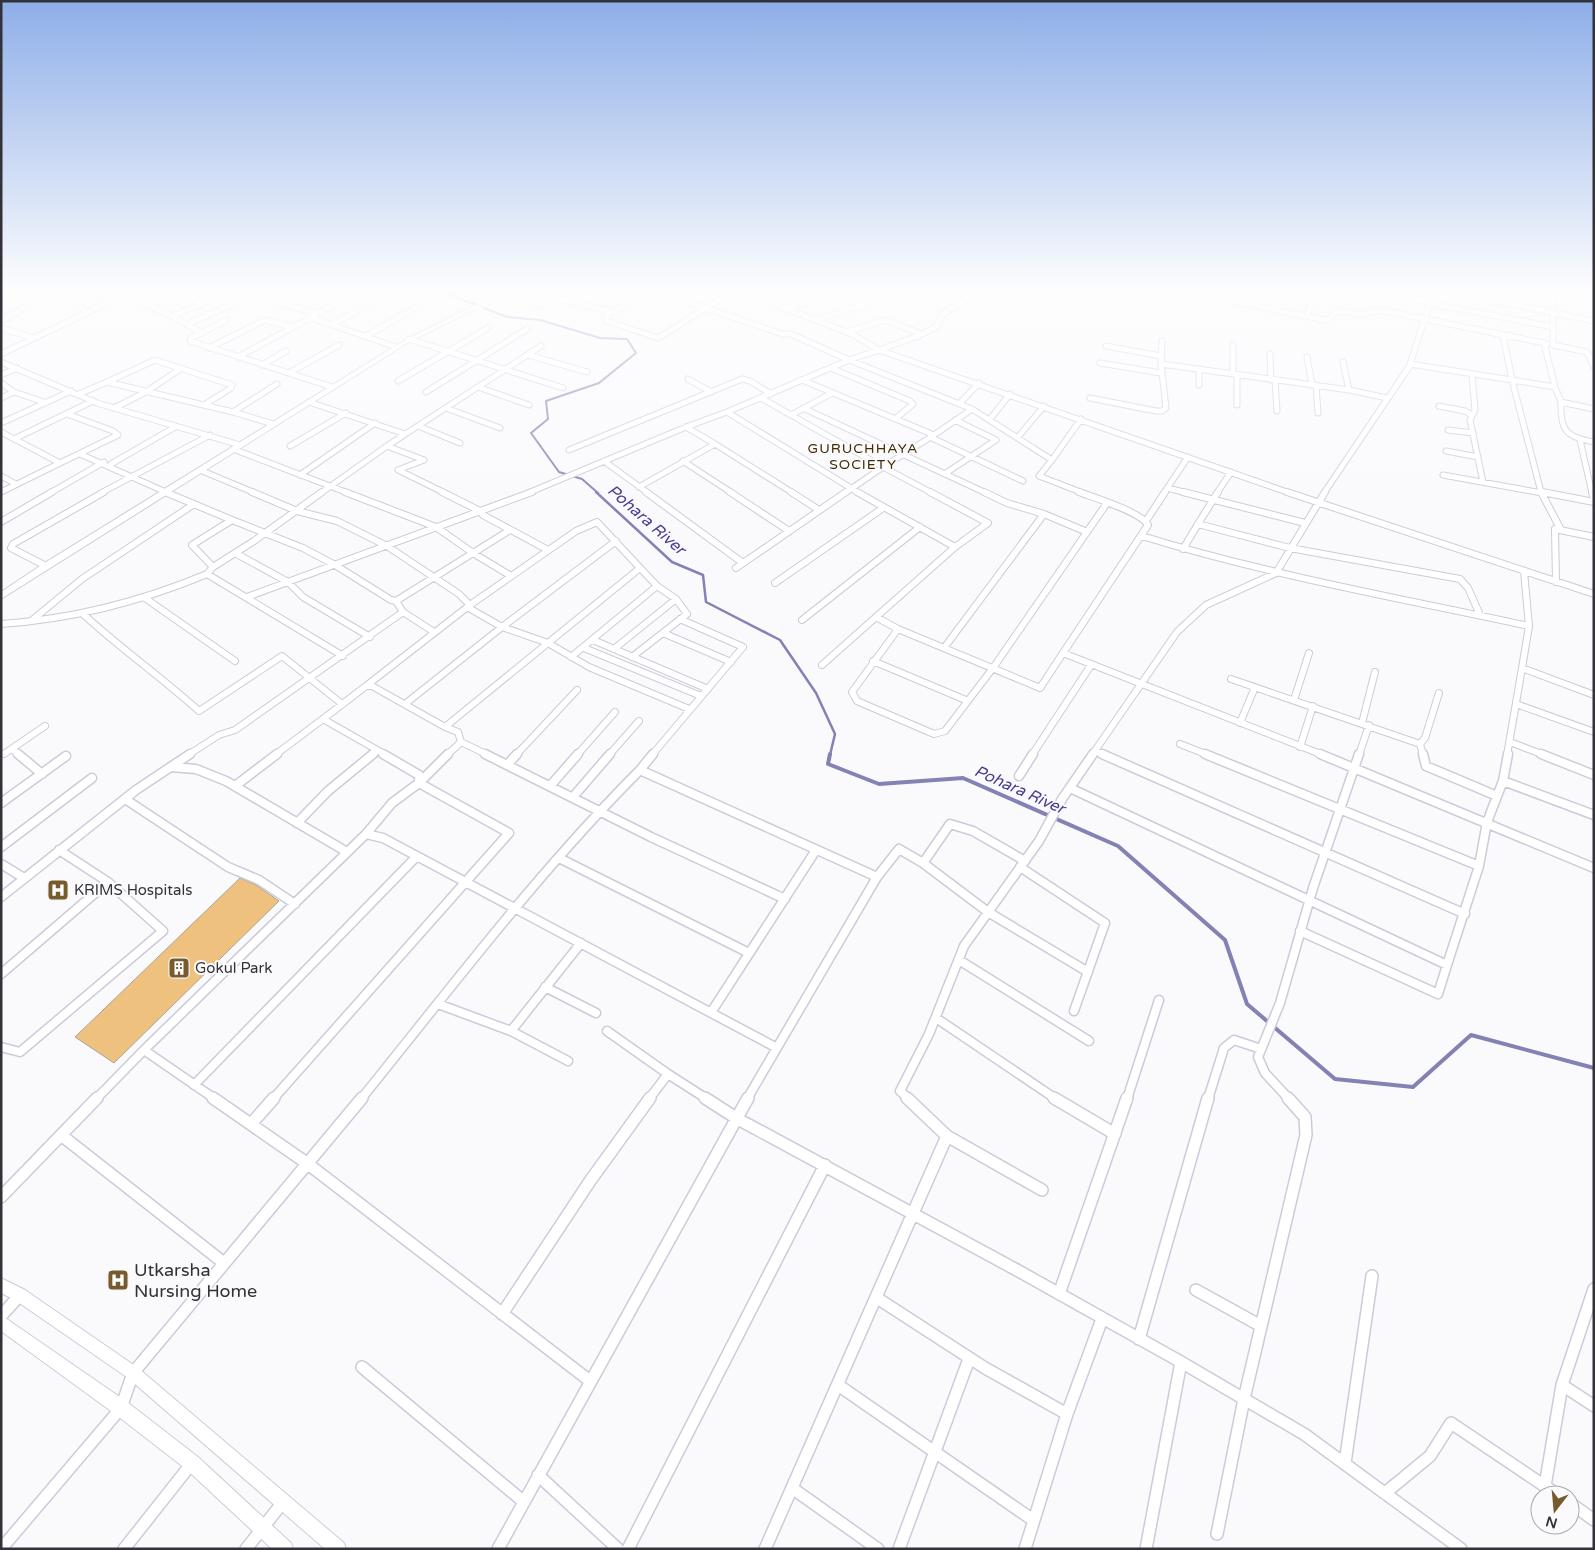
<svg xmlns="http://www.w3.org/2000/svg" width="1595" height="1550" viewBox="0 0 1595 1550" font-family="'Varela Round',sans-serif">
<style>
.lines{fill:none;stroke-linecap:round;stroke-linejoin:round}
.stream-far2{stroke:#8482b4;stroke-width:2}
.stream-far1{stroke:#8482b4;stroke-width:2.5}
.stream{stroke:#8482b4;stroke-width:4}
.building{fill:#eec27e;stroke:#aca395}
.minor-far3-casing{stroke:#cbcbdb;stroke-width:7}
.minor-far2-casing{stroke:#cbcbdb;stroke-width:8}
.minor-far1-casing{stroke:#cbcbdb;stroke-width:11}
.minor-casing{stroke:#cbcbdb;stroke-width:14}
.tertiary-casing{stroke:#cbcbdb;stroke-width:2}
.minor-far3{stroke:#fff;stroke-width:5}
.minor-far2{stroke:#fff;stroke-width:6}
.minor-far1{stroke:#fff;stroke-width:8}
.minor{stroke:#fff;stroke-width:11}
.tertiary{fill:#fff;fill-rule:evenodd}
.labels{text-anchor:middle;stroke-width:4;stroke-linejoin:round;paint-order:stroke}
.far-neighbourhood-label{font-size:14px;letter-spacing:1px;fill:#412c05;stroke:#fafafd}
.poi-label{font-size:15px;fill:#323238;stroke:#fafafd;text-anchor:start}
.water-label{font-size:16px;font-style:italic;fill:#4a3e90;stroke:#fafafd}
.near-poi-label{font-size:18px;fill:#323238;stroke:#fafafd;text-anchor:start}
</style>
<rect width="100%" height="100%" fill="#fafafd"/>
<g class="lines">
<path class="stream-far2" d="M446,293L507,317L540,320L600,338L627,339L636,353L599,383L546,401L548,419L531,433L559,472L582,479L598,493"/>
<path class="stream-far1" d="M596,492L672,562L703,575L706,602L780,640L816,693L835,734L830,755"/>
<path class="stream" d="M830,754L828,764L879,784L963,778L1118,846L1225,940L1247,1004L1335,1079L1413,1087L1471,1035L1594,1068"/>
</g>
<path class="building" d="M240,878L256,885L279,901L114,1063L75,1037Z"/>
<g class="lines">
<g class="minor-far3-casing">
<path id="minor-far3" d="M68,293L86,313
M101,293L110,302
M182,293L204,303L172,316L202,333L191,338L190,341L332,387
M320,293L343,300
M515,293L539,306L561,299L613,312L650,293
M663,293L782,334H791L849,360L972,409L934,435
M767,293L770,296L763,300L852,334L879,350L918,336L936,327L943,314L969,297L957,293
M1392,293L1429,303L1553,327
M1523,293L1553,299
M1553,293V345L1587,352L1594,367
M465,294L467,293
M125,295L172,316
M1200,295L1325,320H1328L1336,311L1361,314L1380,310L1544,343
M1,300L14,293
M268,301L317,313
M1495,301L1594,321
M1236,302L1240,293
M204,303L228,293
M785,309L822,297
M1271,309L1276,293
M609,312L606,317L607,321L658,338L730,293
M1307,316L1313,297
M309,317L396,347
M815,320L866,304
M1,321L49,293
M187,324L250,297L241,293
M331,325L391,293
M1,328L33,338
M846,332L886,320L921,334
M202,333L226,320
M366,336L429,300L413,293
M409,339L563,388
M1547,344L1544,343L1555,387
M1233,345V374
M1106,346L1161,356
M209,348L265,320L291,327
M1,354L128,293
M1270,354L1271,380
M528,355L587,372
M238,357L356,293
M1307,357L1312,385
M1,362L97,403L240,445
M1343,362L1349,390
M1100,363L1161,373
M1161,364L1349,390L1387,398
M1410,364L1512,380L1503,335
M262,365L286,351
M831,368L910,401L913,404L895,419
M1199,369V385
M289,373L339,345
M1472,374L1475,410L1470,420L1483,482
M1,375L17,368
M1237,375V405
M688,379L711,392
M1275,380L1277,411
M398,381L488,328
M107,382L155,360L232,385L231,388L204,405
M1,383L14,392L44,402
M1316,386L1318,413
M478,387L529,405
M426,392L527,329
M79,394L107,382L233,412L273,424
M1,398L14,392
M761,398L883,467L934,435L802,380
M1090,398L1156,411H1162L1166,408L1161,364L1162,341
M309,402L405,434
M1561,402C1560,431 1566,437 1594,442
M959,404L979,383
M1439,406L1465,411L1472,415
M114,408L146,392L180,369
M446,408L500,428
M803,408L986,493
M972,409L1052,460L1039,476L1083,493
M233,412L277,384
M727,412L849,360L879,350L1290,493
M791,415L832,393
M990,419L1010,394
M1,423L71,391
M418,426L460,443
M686,427L715,444
M1448,430L1473,433
M1,432L60,463L118,435L113,431L67,414
M930,437L1023,481
M1018,437L1044,406
M14,439L93,401
M1580,440L1592,493
M290,446L346,413
M387,446L424,460L398,470L445,493
M233,449L348,493
M569,450L742,379L750,381L771,394
M1446,451L1478,457
M80,454L168,493
M1052,460L1081,419
M604,461L648,493
M683,461L732,493
M111,464L175,427
M200,470L255,493
M946,473L996,440L955,420
M300,475L375,423
M1443,475L1542,493
M1,476L16,484
M639,487L715,444L793,493
M1167,488L1188,493
M1,492L60,463
M50,493L104,462
M101,493L210,435
M321,493L387,446L541,346
M528,493L686,427L727,412L859,493
M845,493L883,467L932,493
M1164,493L1188,457
M1217,493L1231,472
M1324,493L1409,367L1433,293
M1548,493L1541,492L1512,380L1555,387L1561,402L1594,409"/>
</g>
<g class="minor-far2-casing">
<path id="minor-far2" d="M165,492L232,520L192,545L213,567
M252,492L297,511L337,521L387,546L459,594L470,605L366,686
M345,492L436,527L473,553L511,576
M442,492L480,511L483,515L548,550
M646,492L743,563
M730,492L789,531
M791,492L819,510
M857,492L955,547L876,617L898,629L1040,688L1063,653L1323,755
M930,492L988,523L955,547
M984,492L1007,503L1044,514
M1183,492L1305,523
M1287,492L1594,594
M1541,492L1561,530
M1542,492L1594,502
M1592,492L1594,500
M232,520L303,548L335,565L391,600L396,601L403,612
M1146,521L1165,492
M1,522L52,492
M1198,524L1218,492
M1142,536C1269,575 1399,598 1529,626
M1183,549L1198,524L1290,548L1460,579L1468,588L1480,615
M235,553L288,582L303,597L370,637
M46,566L11,548L13,544L104,492
M736,568L846,492
M207,574L213,567L254,541L322,492
M1556,582L1555,529L1594,537
M775,583L883,508
M247,597L532,492
M145,598L235,661
M396,601L510,530
M470,605L576,531L597,522L657,586L571,657
M467,607L502,627L548,643L589,667L689,709
M83,614C120,648 161,677 199,711L282,656L342,704
M802,620L920,527
M31,621L82,579L194,504
M1,624C73,619 140,602 207,574L343,656
M898,629L852,692L857,701L934,734L945,731L993,668L1107,503
M663,633L731,662
M593,640L708,689
M584,648L701,696
M944,648L1044,514L1087,532
M614,649L676,599
M1063,653L1148,525C1141,512 1095,498 1079,492
M632,657L687,614L676,599L657,586
M873,661L968,701
M822,665L876,617
M1522,668L1529,626L1524,571
M1231,679L1420,744
M1294,700L1309,653
M405,704L502,627L616,541
M1516,704L1594,732
M1240,723L1255,687
M1362,723L1375,672
M461,742L458,732L445,727L640,568
M1510,742L1544,755
M1180,744L1208,755
M1420,744L1423,755
M1420,744L1425,738L1439,693
M1300,747L1313,706
M12,749L20,755
M1095,751L1105,755
M4,754L45,726
M188,755L219,735L235,730L403,612L434,632
M275,755L323,719
M372,755L377,751
M386,755L323,719L366,686H372L445,727
M447,755L461,742L488,755
M516,755L577,690
M577,755L615,712
M609,755L639,721
M652,755L743,647L680,619
M1032,755L1091,665
M1092,755L1177,632L1206,605L1276,573L1325,492
M1359,755L1369,725
M1507,755L1522,668L1594,695"/>
</g>
<g class="minor-far1-casing">
<path id="minor-far1" d="M18,754L42,774
M485,754L651,837L785,899
M1102,754L1465,914
M1205,754L1479,866
M1320,754L1594,868
M1423,754L1426,766L1497,796
M1541,754L1594,775
M507,765L517,754
M171,767L196,769L226,781L347,852
M640,770L653,754
M1019,776L1033,754
M1503,781L1594,815
M235,786L277,754
M550,786L578,754
M1070,788L1447,965L1479,866L1487,822L1503,781L1508,754
M573,797L610,754
M125,799L228,867L259,880L295,904
M1,803L66,756
M297,823L328,791L373,754
M366,834L392,803L419,783V775L383,754
M1,847L92,778
M559,858L749,953
M923,863L988,912L1088,972
M1,864L24,878
M1020,867L1105,923L1074,1011
M1,897L136,790L190,754
M1300,931L1438,994L1447,965
M959,960L1089,1041
M1,974L108,882L59,850
M545,987L596,1013
M438,1004L511,1031L581,943
M712,1011L816,850
M936,1018L1056,1099
M511,1031L568,1061
M607,1031L668,1074
M1,1047L20,1052L163,931L108,882
M144,1050L215,1099
M194,1085L417,856
M96,1099L144,1050L366,834L383,838L777,1048
M273,1099L509,833L419,783L448,754
M361,1099C451,988 538,872 640,770L877,877
M649,1099L668,1074L707,1099
M747,1099L877,877L899,849L923,863L950,824L973,831L1025,861
M909,1099L900,1091L929,1034L964,946L1039,841L1062,799L1093,754
M1127,1099L1159,1000
M1208,1099L1224,1048L1234,1040L1261,1049
M1289,1099L1265,1073L1258,1057L1280,1003L1313,888L1359,754"/>
</g>
<g class="minor-casing">
<path id="minor" d="M213,1098L308,1164L590,1381
M705,1098L736,1118L1015,1269L1181,1362L1304,1434L1461,1549
M1054,1098L1115,1134
M251,1124L274,1098
M61,1135L224,1263
M947,1136L1042,1190
M1,1197L97,1098
M1196,1290L1261,1326
M1059,1294L1127,1098
M877,1298L985,1368L1067,1414L1025,1549
M502,1314L590,1181L650,1098
M1,1316L20,1295
M1139,1339L1208,1098
M362,1367L524,1502
M838,1385L1033,1520
M1562,1385L1594,1406
M1067,1414L1102,1319
M1345,1463L1372,1276
M538,1475L618,1549
M1545,1486L1562,1385L1594,1289
M792,1488L878,1549
M1385,1493L1430,1456L1451,1423L1558,1495
M1570,1503L1594,1520
M1217,1534L1244,1399L1306,1135L1305,1117L1288,1098
M1,1549L121,1408L133,1373L362,1098
M124,1549L192,1463
M246,1549L283,1502
M498,1549L748,1098
M628,1549L825,1165
M765,1549L947,1136L907,1098
M899,1549L969,1359
M1146,1549L1181,1362"/>
</g>
<g class="tertiary-casing">
<path id="tertiary" d="M511,293H519L471,311L409,342L1,599V592L43,564L405,340L467,309Z
M1,1278L25,1290L138,1368L344,1543L346,1549H325L128,1378L15,1300L1,1293Z
M1,1315L127,1402L198,1457L291,1543L293,1549H272L186,1469L115,1414L1,1331Z"/>
</g>
<use href="#minor-far3" class="minor-far3"/>
<use href="#minor-far2" class="minor-far2"/>
<use href="#minor-far1" class="minor-far1"/>
<use href="#minor" class="minor"/>
<use href="#tertiary" class="tertiary"/>
</g>
<linearGradient id="sky" x2="0" y2="1"><stop stop-color="#8eaee8"/><stop offset="0.57" stop-color="#fdfdfe"/><stop offset="1" stop-color="#fdfdfe" stop-opacity="0"/></linearGradient>
<rect width="1595" height="510" fill="url(#sky)"/>
<defs>
<g id="hospital-square" transform="scale(1.125)"><rect x="-9" y="-9" width="18" height="18" rx="4" fill="#775b2e" stroke="#fafafd"/><path d="M-5-5h3v3.5h4V-5h3V5h-3V1.5h-4V5h-3Z" fill="#fff"/></g>
<g id="building-square" transform="scale(1.125)"><rect x="-9" y="-9" width="18" height="18" rx="4" fill="#775b2e" stroke="#fafafd"/><path d="M-4-6H4V6H1V3H-1V6H-4ZM-2.5-4.3h1.7v1.8h-1.7ZM.8-4.3h1.7v1.8H.8ZM-2.5-1h1.7V.8h-1.7ZM.8-1h1.7V.8H.8Z" fill="#fff"/></g>
</defs>
<g fill-rule="evenodd">
<use href="#hospital-square" x="58" y="890"/>
<use href="#building-square" x="179" y="968"/>
<use href="#hospital-square" x="118" y="1280"/>
</g>
<g class="labels">
<g class="far-neighbourhood-label">
<text x="863" y="453">GURUCHHAYA<tspan x="863" dy="16">SOCIETY</tspan></text>
</g>
<g class="poi-label">
<text x="74" y="895">KRIMS Hospitals</text>
<text x="195" y="973">Gokul Park</text>
</g>
<g class="water-label">
<text transform="translate(647 519) rotate(41)" y="6">Pohara River</text>
<text transform="translate(1020 789) rotate(24)" y="6">Pohara River</text>
</g>
<g class="near-poi-label">
<text x="134" y="1276">Utkarsha<tspan x="134" dy="21">Nursing Home</tspan></text>
</g>
</g>
<rect width="1595" height="1550" fill="none" stroke="#323238" stroke-width="5"/>
<g transform="translate(1555 1510) rotate(196)"><circle r="24" fill="#fafafd" stroke="#aaaaae"/>
<path d="M0-4L9 19L0 12L-9 19Z" fill="#775b2e"/>
<text y="-8" font-size="14" font-weight="bold" text-anchor="middle" fill="#323238">N</text>
</g>
</svg>
